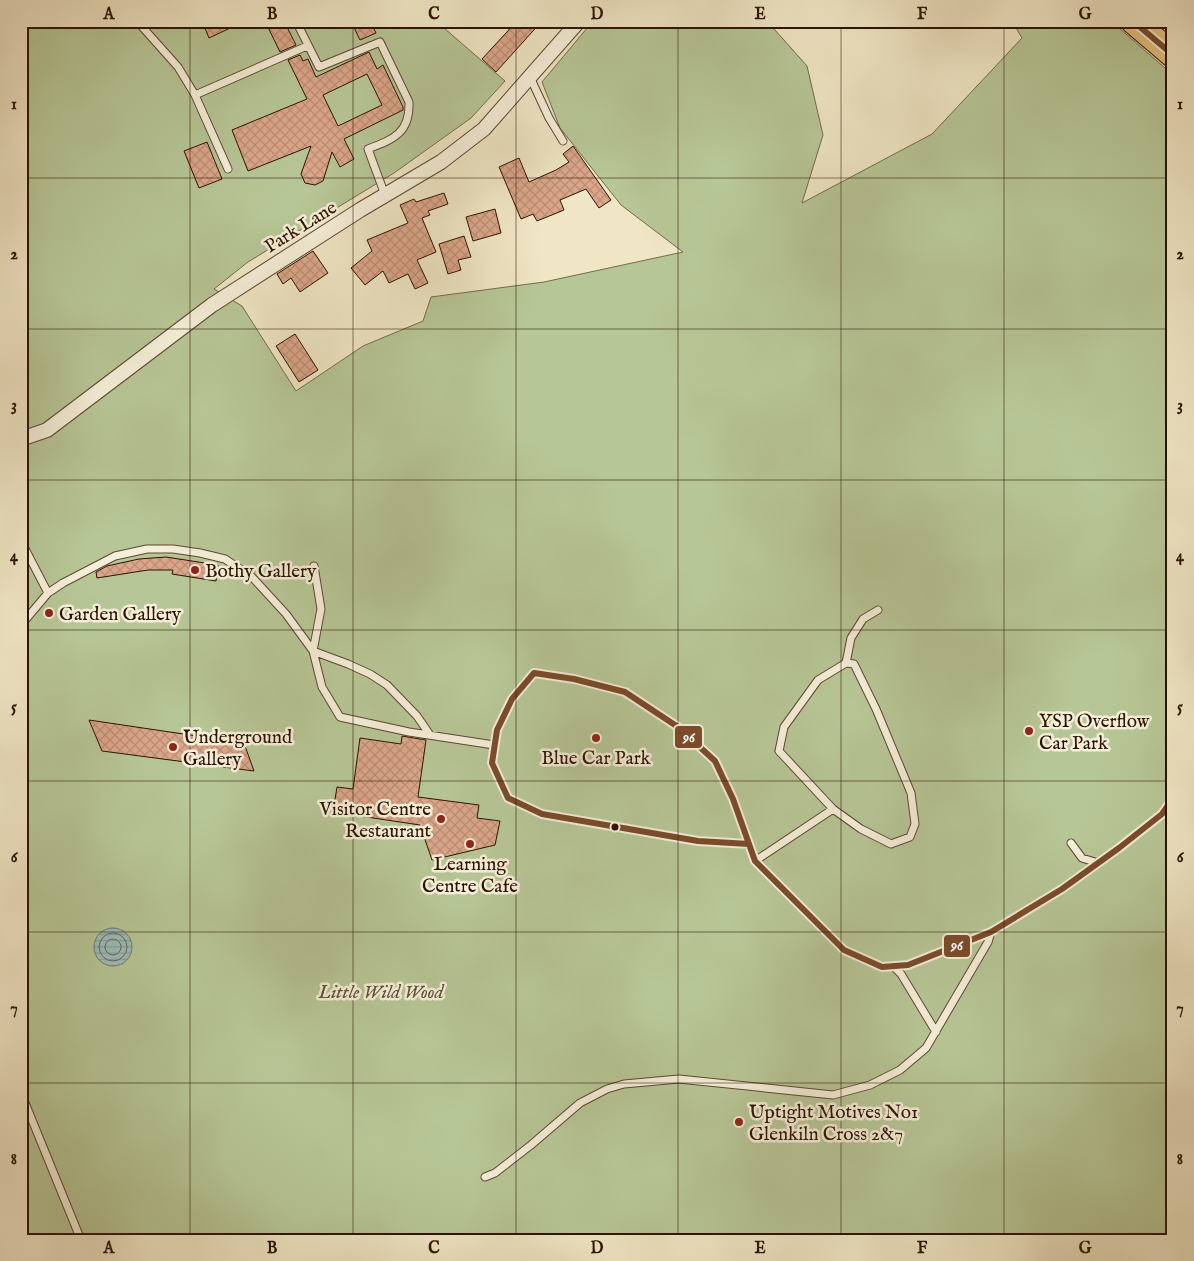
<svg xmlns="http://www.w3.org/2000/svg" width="1194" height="1261" viewBox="0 0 1194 1261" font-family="'IM FELL English',serif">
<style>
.park{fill:#b7c696;stroke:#726c4c}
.water{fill:url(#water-rules);stroke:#6f7971}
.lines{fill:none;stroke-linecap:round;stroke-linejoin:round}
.shore{stroke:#64685e;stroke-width:1}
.building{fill:url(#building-cross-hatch);stroke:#2c1202;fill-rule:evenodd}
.lane-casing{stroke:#5d4733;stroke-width:9}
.street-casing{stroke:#5d4733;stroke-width:16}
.highway-casing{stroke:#2c1202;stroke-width:27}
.lane{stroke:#f5efd9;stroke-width:7}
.street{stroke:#f5efd9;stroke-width:14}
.highway{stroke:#e8c382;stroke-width:25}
.bus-1-casing{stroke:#f5efd9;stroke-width:10}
.bus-1{stroke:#7a4b2a;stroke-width:6}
.grid{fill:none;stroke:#2c1202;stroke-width:1;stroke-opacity:0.55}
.poi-dot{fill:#8f2418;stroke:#f5efd9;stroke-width:2}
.bus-dot{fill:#2c1202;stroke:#f5efd9;stroke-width:2}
.labels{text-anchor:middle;stroke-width:5;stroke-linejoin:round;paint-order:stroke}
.street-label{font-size:19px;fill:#2c1202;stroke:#f5efd9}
.poi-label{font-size:19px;fill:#2c1202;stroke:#f5efd9;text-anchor:start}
.park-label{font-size:19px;font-style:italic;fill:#5d5136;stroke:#f5efd9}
.line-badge{stroke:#f5efd9;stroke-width:2}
.badge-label{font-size:14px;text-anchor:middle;font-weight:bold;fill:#fff}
.neatline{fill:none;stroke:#2c1202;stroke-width:2}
.grid-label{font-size:16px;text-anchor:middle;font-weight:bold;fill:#2c1202}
</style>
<defs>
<pattern id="water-rules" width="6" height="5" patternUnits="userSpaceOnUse" patternTransform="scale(1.25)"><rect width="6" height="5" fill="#9cbebb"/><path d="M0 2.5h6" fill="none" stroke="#87a29f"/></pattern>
<pattern id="building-cross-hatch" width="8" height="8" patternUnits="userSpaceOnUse" patternTransform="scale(1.25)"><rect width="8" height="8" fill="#dba689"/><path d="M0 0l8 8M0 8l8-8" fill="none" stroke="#bc8e75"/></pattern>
</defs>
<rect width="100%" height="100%" fill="#f0e6c5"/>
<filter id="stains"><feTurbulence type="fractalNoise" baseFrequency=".004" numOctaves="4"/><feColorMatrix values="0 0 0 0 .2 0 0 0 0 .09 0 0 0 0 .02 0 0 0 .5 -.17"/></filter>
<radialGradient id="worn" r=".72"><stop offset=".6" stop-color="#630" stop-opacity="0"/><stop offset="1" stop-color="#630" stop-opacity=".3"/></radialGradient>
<path class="park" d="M21,21H436L505,81L471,118L394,173L248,262L214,289L242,306L296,391L363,346L423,321L431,297L544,282L683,252L621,205L560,128L542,82L593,21H767L807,66L823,135L802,203L932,134L1022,38L1012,21H1111L1173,75V1240H21Z"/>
<path class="water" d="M94 947a19 19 0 1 1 38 0a19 19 0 1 1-38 0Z"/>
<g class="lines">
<path class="shore" d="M99 947a14 14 0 1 1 28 0a14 14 0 1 1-28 0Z
M105 947a8 8 0 1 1 16 0a8 8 0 1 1-16 0Z"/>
</g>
<path class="building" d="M202,21H245L209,38Z
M265,21H284L296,45L280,52Z
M351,21H370L376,33L360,40Z
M517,21H542L496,72L482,59Z
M369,52L377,69L383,65L403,107V110L344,139L354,159L340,167L332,152L323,181L315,185L305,183L301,174L311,146L248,171L232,130L307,99L288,60L300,55L303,61L308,59L316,77ZM367,74L382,105L338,126L323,95Z
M207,142L222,179L199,188L184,151Z
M573,146L611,200L599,208L586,189L560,200L564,210L537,221L533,214L521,219L499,167L519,158L529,182L556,170L569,162L563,154Z
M444,193L448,204L428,211L430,215L422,218L436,252L417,260L428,283L415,289L408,274L389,283L383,271L365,285L351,268L372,251L367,240L408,223L400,205L414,199L416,202Z
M495,209L501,233L473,241L466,217Z
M464,236L471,257L458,260L461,270L448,274L439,244Z
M313,251L328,273L300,292L291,278L283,284L277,274Z
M295,334L318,370L299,382L276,346Z
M166,557L218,565L216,581L172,574L173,570H148L97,578L96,572L107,566L139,559Z
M89,720L244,743L254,771L102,751Z
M402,736L426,740L418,797L479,805L477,818L500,821L495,845L432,860L420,825L333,812L337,787L353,789L360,738L401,744Z"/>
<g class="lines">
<g class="lane-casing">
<path id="lane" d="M137,21L178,67L195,95L228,169
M296,21L319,67L380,42L409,102C410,133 394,139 368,149L385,195
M530,77L549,118L563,141
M195,95L307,46
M21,541L48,593
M314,566L321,609L313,651L322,687L340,717L409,732L494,745
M21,625L48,593L63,583L115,556L147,549H173L200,553L225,559L252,577L286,614L313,651L348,664L370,674L387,685L417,716L430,735
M846,663L854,664L876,709L911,793L915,824L910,837L891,844L861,829L833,809L779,751L784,727L818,680Z
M846,663L851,638L863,619L878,610
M1071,843L1082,858L1098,863
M749,844L698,841L542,814L508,798L492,763L497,730L512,699L534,673L574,679L625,692L678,727L715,761L733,799L755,861L844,950L882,967L908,965L991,932L1062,889L1119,848L1162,814L1173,798
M755,861L833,809
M893,966L901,974L936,1032
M21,1093L81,1240
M485,1177L495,1173L531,1145L580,1103L607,1089L624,1084L679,1079L833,1095L870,1085L900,1070L926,1048L988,942L991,932"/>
</g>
<g class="street-casing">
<path id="street" d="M21,439L47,430L212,305L360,210L441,162L484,129L579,21"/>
</g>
<g class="highway-casing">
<path id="highway" d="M1133,21L1173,55"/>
</g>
<use href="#lane" class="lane"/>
<use href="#street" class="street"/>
<use href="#highway" class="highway"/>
<g class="bus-1-casing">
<path id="bus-1" d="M1133,21L1173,55
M534,673L574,679L625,692L678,727L715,761L733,799L749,844L698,841L542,814L508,798L492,763L497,730L512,699Z
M749,844L755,861L844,950L882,967L908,965L991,932L1062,889L1119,848L1162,814L1173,798"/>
</g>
<use href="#bus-1" class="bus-1"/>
</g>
<path class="grid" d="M190,21V1240M353,21V1240M516,21V1240M678,21V1240M841,21V1240M1004,21V1240M21,178H1173M21,329H1173M21,480H1173M21,630H1173M21,781H1173M21,932H1173M21,1083H1173"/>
<g class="poi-dot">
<circle cx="195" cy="570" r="5"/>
<circle cx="49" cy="613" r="5"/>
<circle cx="1029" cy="731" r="5"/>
<circle cx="596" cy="738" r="5"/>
<circle cx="173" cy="747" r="5"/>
<circle cx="441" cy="819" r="5"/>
<circle cx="470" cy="844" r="5"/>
<circle cx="739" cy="1122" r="5"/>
</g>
<circle class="bus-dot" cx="615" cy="827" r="4.5"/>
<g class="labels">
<g class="street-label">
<text transform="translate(300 226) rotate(-32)" y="7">Park Lane</text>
</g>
<g class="poi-label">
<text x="205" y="577">Bothy Gallery</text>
<text x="59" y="620">Garden Gallery</text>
<text x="1039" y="727">YSP Overflow<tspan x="1039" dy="22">Car Park</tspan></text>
<text x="183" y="743">Underground<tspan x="183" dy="22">Gallery</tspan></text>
<text x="596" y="764" text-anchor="middle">Blue Car Park</text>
<text x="431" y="815" text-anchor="end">Visitor Centre<tspan x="431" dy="22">Restaurant</tspan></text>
<text x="470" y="870" text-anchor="middle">Learning<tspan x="470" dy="22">Centre Cafe</tspan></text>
<text x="749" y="1118">Uptight Motives No1<tspan x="749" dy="22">Glenkiln Cross 2&amp;7</tspan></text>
</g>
<g class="park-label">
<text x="381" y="998">Little Wild Wood</text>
</g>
</g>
<g class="line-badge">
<rect x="674" y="725" width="29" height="24" rx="5" fill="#7a4b2a"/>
<rect x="943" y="934" width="28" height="24" rx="5" fill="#7a4b2a"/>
</g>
<g class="badge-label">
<text x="689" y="742">96</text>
<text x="957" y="950">96</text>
</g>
<rect width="1194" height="1261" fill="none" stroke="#f0e6c5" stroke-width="55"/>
<rect x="28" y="28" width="1138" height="1206" class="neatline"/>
<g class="grid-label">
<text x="109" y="19">A</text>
<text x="272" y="19">B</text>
<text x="434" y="19">C</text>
<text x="597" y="19">D</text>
<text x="760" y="19">E</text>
<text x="922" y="19">F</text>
<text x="1085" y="19">G</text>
<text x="14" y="109">1</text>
<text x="1180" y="109">1</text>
<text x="14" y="259">2</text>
<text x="1180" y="259">2</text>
<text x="14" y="410">3</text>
<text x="1180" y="410">3</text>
<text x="14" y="561">4</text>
<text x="1180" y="561">4</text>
<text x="14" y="712">5</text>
<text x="1180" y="712">5</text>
<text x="14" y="862">6</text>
<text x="1180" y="862">6</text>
<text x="14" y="1013">7</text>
<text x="1180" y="1013">7</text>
<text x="14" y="1164">8</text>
<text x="1180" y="1164">8</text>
<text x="109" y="1253">A</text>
<text x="272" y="1253">B</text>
<text x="434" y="1253">C</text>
<text x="597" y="1253">D</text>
<text x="760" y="1253">E</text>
<text x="922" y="1253">F</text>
<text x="1085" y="1253">G</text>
</g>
<rect width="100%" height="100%" filter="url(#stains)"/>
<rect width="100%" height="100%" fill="url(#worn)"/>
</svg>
